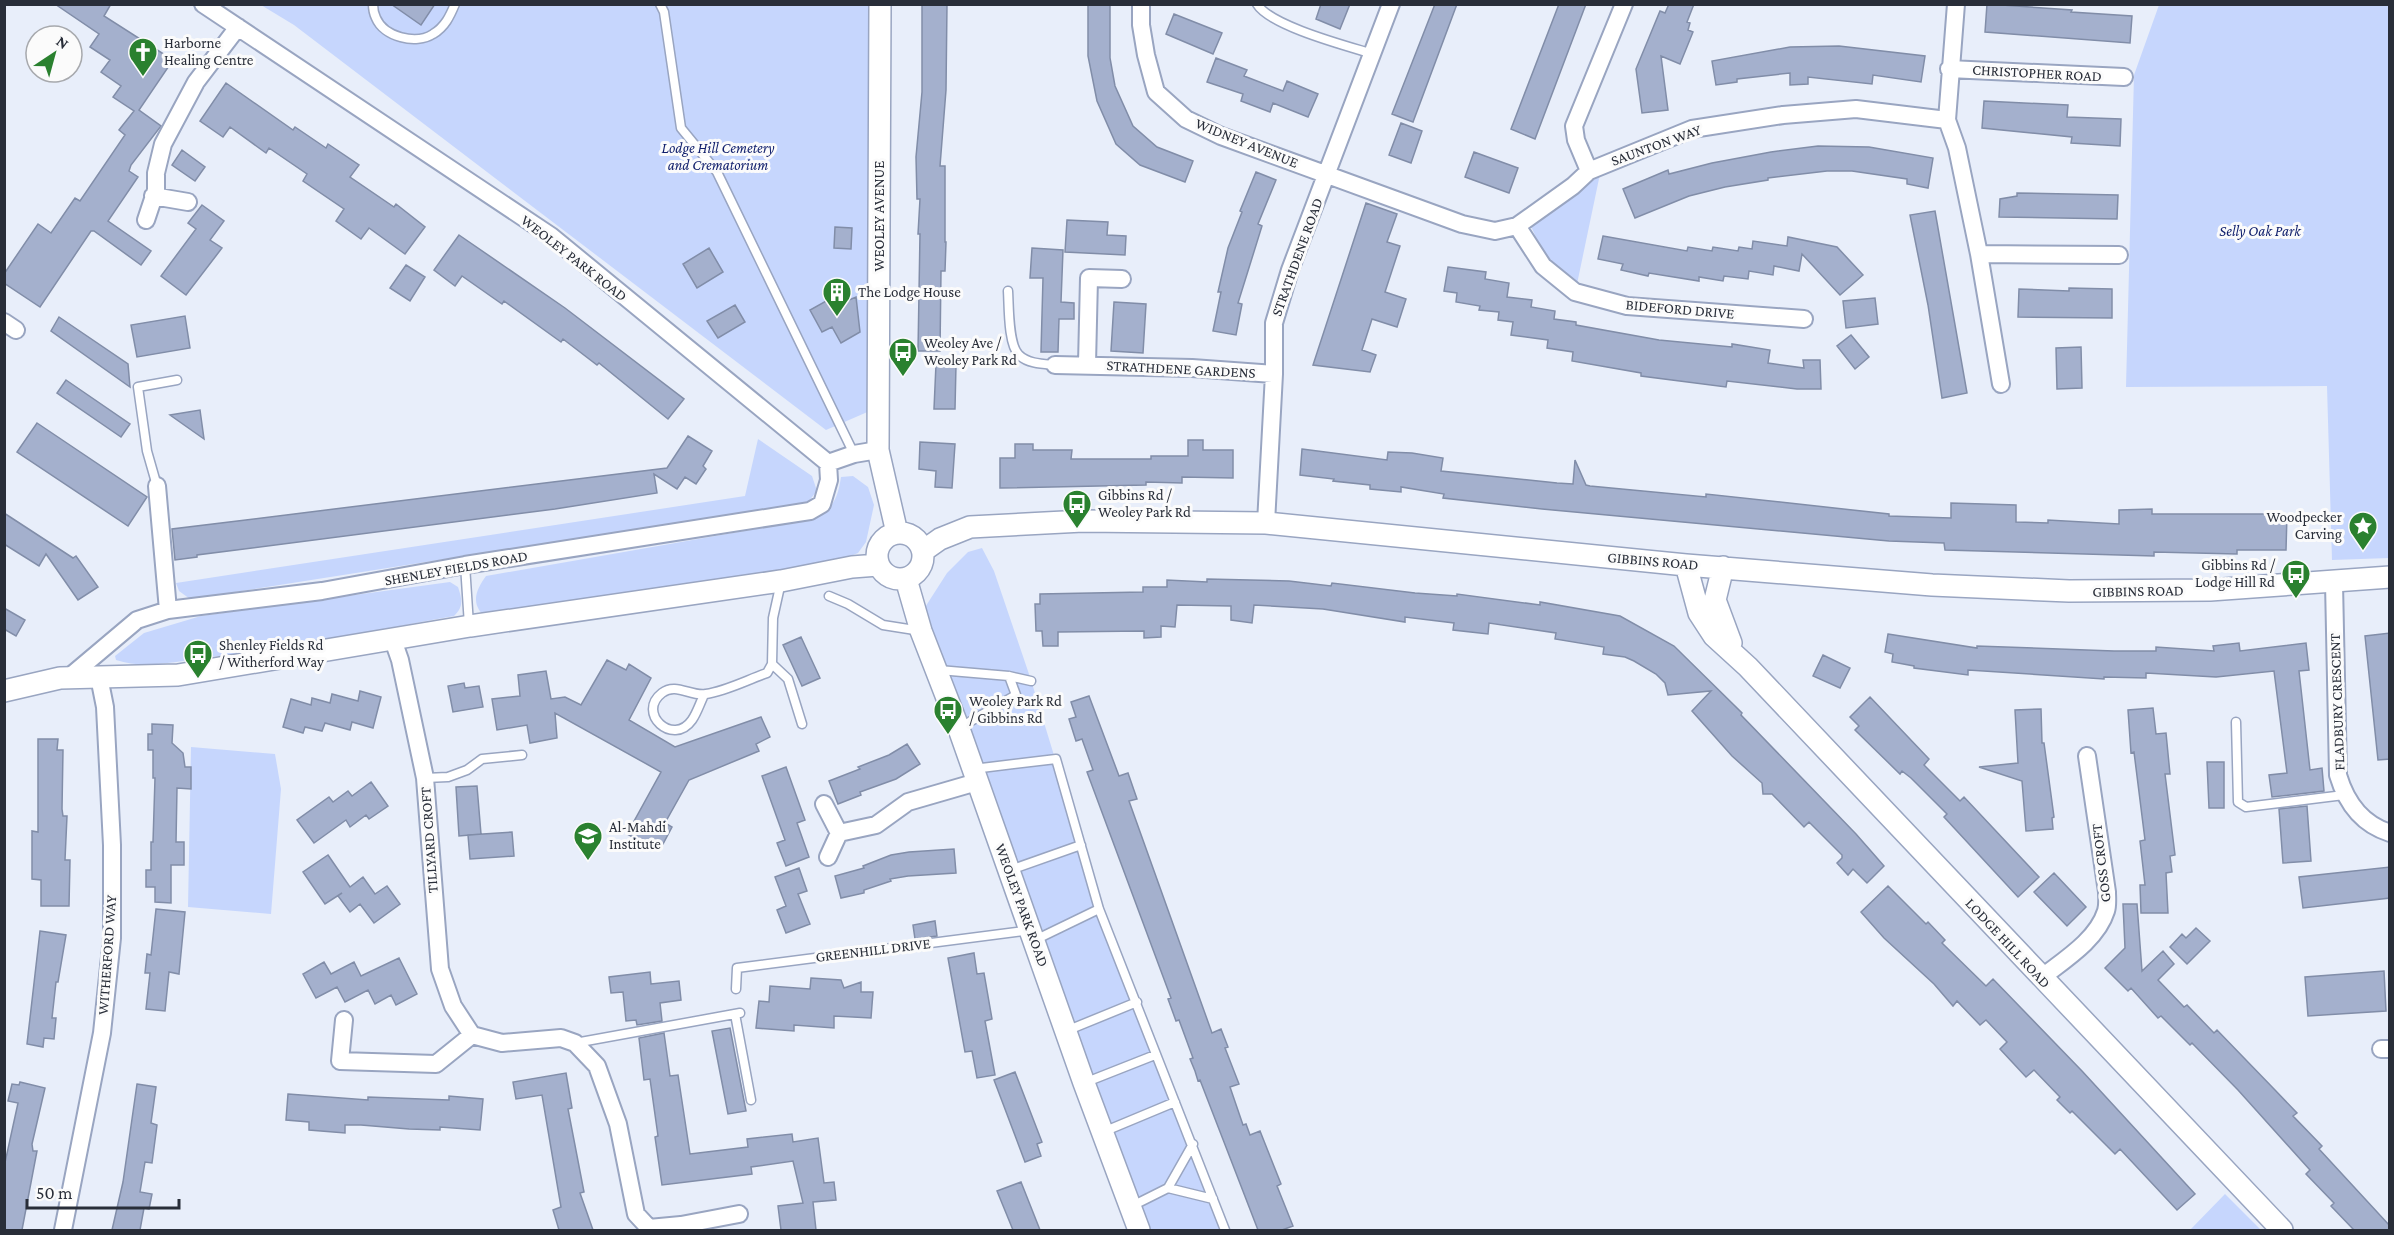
<svg xmlns="http://www.w3.org/2000/svg" width="2394" height="1235" viewBox="0 0 2394 1235" font-family="'Crimson Pro',serif">
<style>
.green{fill:#c6d6fd}
.building{fill:#a4b0cd;stroke:#818da8;stroke-width:1.5}
.lines{fill:none;stroke-linecap:round;stroke-linejoin:round}
.service-casing{stroke:#99a5c1;stroke-width:11}
.minor-casing{stroke:#99a5c1;stroke-width:20}
.tertiary-casing{stroke:#99a5c1;stroke-width:24}
.service{stroke:#fff;stroke-width:8}
.minor{stroke:#fff;stroke-width:16}
.tertiary{stroke:#fff;stroke-width:21}
.labels{text-anchor:middle;stroke-width:6;stroke-linejoin:round;paint-order:stroke}
.poi-label{font-size:15px;fill:#292e39;stroke:#fbfbfb;text-anchor:start}
.street-label{font-size:15px;fill:#292e39;stroke:#fbfbfb}
.park-label{font-size:15px;font-style:italic;fill:#101f6c;stroke:#fbfbfb}
</style>
<rect width="100%" height="100%" fill="#e8eefa"/>
<path class="green" d="M261,5H869L872,410L826,430L294,25Z
M2159,5H2389V558L2332,560L2327,386L2126,387L2134,75Z
M1600,174L1577,284C1554,266 1542,253 1531,226Z
M758,439L812,476L817,491L808,502L190,599L179,591L176,583L745,496Z
M853,476L868,487L874,505L866,542L858,553L843,559L698,586L483,615C471,602 476,590 486,576L818,518C834,506 838,497 841,477Z
M982,548L994,571L1031,680L1100,906L1224,1230H1146L922,612L947,573L968,552Z
M450,582L458,587C462,599 464,607 454,616C370,631 286,649 202,658C174,662 143,669 116,660L115,656L144,633L201,616Z
M191,747L275,754L281,789L271,914L188,907Z
M2225,1194L2261,1230H2190Z"/>
<path class="building" d="M55,4H111L104,16L173,60L139,110L161,126L131,165L129,171L138,177L108,221L151,251L141,265L94,231H91L40,307L4,283V274L38,224L51,233L75,198L80,201L125,135L119,130L134,111L113,97L121,86L101,72L110,60L90,47L99,34Z
M391,4H435L421,25Z
M922,4H947L946,90L940,166H945V242H946L945,271H941L940,351H918L920,234H918L920,199H917L916,157L922,92Z
M1088,4H1110V58L1115,86L1133,126L1157,147L1193,161L1185,182L1140,165L1116,144L1097,101L1088,56Z
M1321,4H1350L1340,29L1316,19Z
M1435,4H1457L1413,122L1392,114Z
M1559,4H1586L1535,139L1511,129Z
M1669,4H1694L1687,22L1690,23L1688,30L1693,32L1680,64L1661,56L1668,110L1642,113L1636,69L1660,11L1665,13Z
M1987,4L2072,10L2071,12L2132,16L2130,43L1985,32Z
M1174,14L1222,33L1213,54L1166,34Z
M1839,46L1925,56L1921,82L1873,75L1872,84L1808,77V84L1790,85V73L1737,79V82L1716,85L1712,61L1790,47Z
M1216,58L1247,70L1244,76L1283,91L1287,81L1318,94L1308,117L1273,103L1270,112L1241,101L1243,94L1207,82Z
M226,83L293,130L295,127L326,148L328,144L359,165L350,177L394,207L396,204L425,227L405,254L369,228L361,239L336,221L344,209L303,181L307,174L269,148L266,153L230,127L223,137L200,121Z
M1984,101L2068,105L2067,117L2121,119L2120,146L2071,143L2072,137L1982,128Z
M1401,123L1422,131L1411,163L1389,155Z
M1818,146L1869,147L1933,158L1928,188L1907,184V179L1852,171H1827L1768,178V180L1725,187L1689,196L1635,218L1623,189L1668,170L1669,174L1712,163L1771,152Z
M182,150L205,167L195,181L172,165Z
M1474,152L1518,168L1509,193L1465,177Z
M1256,172L1276,180L1258,224L1262,226L1238,303L1242,304L1236,335L1213,331L1221,292H1218L1228,248L1242,212L1240,211Z
M2017,193L2118,195L2117,219L1999,217L2000,199L2017,196Z
M1366,203L1397,214L1387,242L1400,246L1385,292L1406,299L1397,327L1372,319L1362,350L1376,355L1370,372L1313,365Z
M202,205L224,221L210,240L222,248L186,295L161,276L196,229L188,223Z
M1935,211L1967,393L1942,398L1928,305L1910,215Z
M1067,220L1108,222L1107,235L1126,236L1125,255L1065,252Z
M835,227L852,228L851,249L834,248Z
M459,235L565,308L684,399L668,419L599,363L597,365L563,339L561,342L504,301L502,304L462,276L455,286L434,270Z
M1603,236L1687,251L1688,247L1712,251L1713,247L1738,251L1739,247L1752,249L1753,241L1787,246L1788,237L1837,247L1863,275L1840,295L1802,254L1799,271L1774,266L1773,275L1749,271L1748,279L1724,276L1723,281L1699,277V281L1649,273L1648,276L1621,270L1623,264L1598,259Z
M709,248L723,272L697,288L683,264Z
M1032,248L1063,250L1061,302L1074,303V319H1059L1058,352H1041L1043,278H1030Z
M406,265L425,277L410,301L390,288Z
M1448,267L1486,272L1485,279L1509,283L1507,297L1532,300L1531,307L1555,311L1554,319L1576,322V325L1659,340L1732,347V344L1770,350L1768,363L1804,368L1803,360H1820L1821,389H1797L1727,381L1726,387L1641,376V373L1572,361L1573,352L1547,348L1548,340L1511,335L1513,322L1498,320L1499,312L1479,310L1480,306L1456,302L1457,293L1444,291Z
M2069,288L2112,289V318L2018,317L2019,289L2069,291Z
M844,291L849,300L856,297L860,332L841,343L832,327L822,332L810,310Z
M1875,298L1878,324L1846,328L1843,301Z
M1114,302L1146,304L1143,353L1111,351Z
M735,305L745,322L718,338L707,321Z
M185,316L190,348L137,357L131,325Z
M59,317L128,364L130,387L51,331Z
M1851,335L1869,357L1855,369L1837,346Z
M2081,347L2082,388L2057,389L2056,348Z
M936,364L956,365L955,409H934Z
M66,380L130,424L121,437L57,393Z
M200,410L204,439L170,415Z
M37,423L147,497L128,526L17,452Z
M688,436L712,451L703,466L706,469L696,484L685,477L677,489L654,474L657,493L555,509L197,555V557L175,560L172,529L667,468Z
M1188,440H1203V450H1233V478L1182,477V483L1146,482V485L1000,488V458H1015V444H1033V450H1072L1071,459H1151V456H1188Z
M920,442L955,444L952,488L935,487L936,471L919,469Z
M1302,449L1387,460L1388,452L1412,453L1443,458L1441,471L1557,483L1573,484L1575,460L1586,485L1590,486L1706,497V494L1889,514V516L1951,518V503L2016,505V522L2048,523V520L2119,524V510L2152,509V514H2287L2286,550H2237V554L2154,552V556L1945,550L1944,543L1889,541L1542,509L1443,498L1444,494L1401,487V492L1370,489V485L1333,481L1334,479L1300,475Z
M4,513L73,558L76,556L98,587L78,600L46,554L39,566L4,544Z
M1207,579L1289,581L1331,586L1332,583L1415,593L1457,596V594L1540,605V602L1620,616L1674,646L1742,713L1741,715L1856,834L1884,866L1867,883L1853,869L1848,875L1837,863L1842,858V855L1809,822L1804,827L1772,794H1763L1762,783L1732,756L1692,711L1711,691L1668,695L1665,683L1656,674L1634,661L1625,657L1603,654L1604,647L1555,639L1556,633L1489,623L1488,634L1453,630L1454,623L1405,617V622L1323,609L1254,605L1252,623L1231,620V606L1177,605L1175,627L1161,626V637L1144,638V631L1058,632V646H1043L1042,631H1036L1035,604H1040V594L1143,592V587H1167V580L1207,582Z
M4,608L25,620L16,636L4,629Z
M2390,633V759L2378,760L2365,636Z
M1888,634L1977,648V646L2114,651H2156V647L2214,651L2213,646L2239,643L2240,651L2306,643L2309,670L2299,671L2310,770L2322,768L2324,791L2272,797L2269,775L2287,773L2274,671L2216,677L2146,673V678L2104,677V679L1968,670V675L1914,668V666L1892,662L1893,654L1885,652Z
M801,637L820,678L802,686L783,645Z
M1823,655L1850,668L1840,688L1813,676Z
M607,660L626,670L629,664L651,678L629,720L675,747L761,717L770,737L756,744L759,751L689,780L665,823L672,827L663,844L655,840L651,847L627,834L661,772L555,713L557,738L530,743L527,725L497,730L492,699L520,696L518,675L546,671L551,699L565,697L581,705Z
M464,683L465,688L479,686L483,707L453,712L448,686Z
M360,691L381,697L373,728L352,722L350,730L325,723L322,731L305,727L303,733L283,727L291,699L311,705L312,698L330,703L332,694L358,701Z
M1089,696L1119,776L1128,773L1137,799L1129,801L1212,1033L1221,1029L1228,1047L1225,1048L1239,1084L1230,1087L1243,1125L1246,1124L1250,1135L1260,1131L1281,1184L1277,1186L1293,1226L1282,1230H1258L1200,1080L1198,1081L1195,1071L1190,1059L1193,1058L1179,1020L1176,1021L1168,999L1171,998L1087,772L1093,770L1082,739L1076,741L1069,719L1076,717L1071,702Z
M1870,697L1929,759L1924,765L1960,801L1964,797L2039,877L2018,897L1944,817L1947,814L1911,778L1902,771L1900,774L1855,730L1859,726L1850,717Z
M2153,708L2156,734L2166,733L2170,774H2165L2175,855L2170,856L2172,872L2166,873L2168,913H2141L2140,885H2145L2140,841L2145,840L2134,752L2131,753L2128,710Z
M2041,709L2042,743H2044L2054,817L2052,818L2053,829L2026,831L2022,781L1979,767L2018,763L2015,710Z
M152,724L173,725L172,743L183,753L185,767H191V789L177,788L176,842H184V865H171V903L155,902V887H146V870H151V842H153L155,778H153V750H148V734H152Z
M38,739H58L57,750H63L62,809L63,816H67L65,860H70L69,906H41V880L32,879V831L38,832Z
M907,744L920,764L896,779L860,792L861,795L838,804L829,781L860,769L858,767L889,755Z
M2207,762H2224V808H2209Z
M786,767L805,820L797,823L809,857L786,866L777,843L785,840L762,776Z
M371,782L388,806L369,819L366,815L350,827L346,820L314,843L297,820L329,797L333,802L348,791L352,796Z
M477,786L481,834L459,836L456,787Z
M2307,806L2311,861L2283,863L2279,809Z
M512,832L514,856L470,859L468,835Z
M954,849L956,873L908,876L890,879L891,881L864,890V893L841,898L835,876L864,868L863,866L891,855L909,852Z
M328,855L350,887L363,877L375,894L387,886L400,904L374,923L360,904L350,912L338,896L342,893L325,904L303,872Z
M2390,867V898L2303,908L2299,877Z
M799,868L807,891L798,894L810,924L786,933L777,910L786,906L775,877Z
M2054,873L2086,907L2067,926L2034,892Z
M1888,886L1926,924L1928,922L1945,940L1942,943L1986,986L1993,979L2082,1071L2195,1194L2177,1210L2120,1149L2115,1154L2072,1111L2070,1113L2057,1100L2060,1097L2034,1070L2026,1077L2000,1049L2007,1042L1986,1020L1980,1025L1957,1001L1953,1006L1934,984L1884,938L1861,912Z
M2123,904H2137L2142,971L2163,951L2174,964L2158,980L2184,1007L2187,1005L2214,1033L2217,1030L2275,1090L2297,1113L2293,1116L2322,1146L2319,1149L2390,1226V1230H2354L2331,1206L2334,1203L2306,1174L2310,1170L2238,1090L2192,1043L2190,1045L2161,1016L2158,1018L2131,988L2128,991L2105,968L2125,948Z
M156,909L185,912L179,974L169,972L165,1011L146,1009L150,973H145L147,954L151,955Z
M935,921L937,936L915,939L913,925Z
M2196,928L2210,941L2187,964L2170,947L2182,934L2186,938Z
M40,931L66,935L58,982H56L52,1018H56L54,1039L44,1038L43,1047L27,1044Z
M974,953L977,974L984,973L992,1019L985,1021L995,1075L977,1078L972,1051L965,1052L948,958Z
M399,958L417,994L396,1005L391,995L375,1004L368,990L345,1002L337,987L316,998L303,974L324,962L331,974L354,962L361,976Z
M2384,971L2386,1011L2308,1016L2305,977Z
M650,972L651,984L679,981L681,1000L660,1003L662,1021L637,1025L636,1020L626,1021L623,992L611,993L609,977Z
M811,978L841,980L844,988L861,982V992H873L871,1018L834,1016V1028L794,1025V1031L756,1028L759,1001L769,1002L770,986L810,989Z
M730,1028L746,1111L728,1114L712,1031Z
M664,1033L670,1076L678,1075L690,1154L748,1147L747,1139L792,1134L793,1142L818,1138L824,1183L834,1182L836,1200L813,1202L816,1230H781L778,1206L803,1203L793,1161L751,1167L752,1174L662,1185L655,1137L658,1136L650,1079L644,1080L639,1038Z
M1015,1072L1042,1142L1037,1144L1041,1156L1025,1162L994,1080Z
M566,1073L572,1108L568,1109L584,1192L580,1193L593,1230H559L553,1210L561,1207L542,1095L516,1099L513,1082Z
M20,1082L45,1088L32,1144L33,1151H37L22,1230H4V1167L18,1103L8,1101L12,1084L19,1085Z
M137,1084L156,1087L151,1123L157,1125L152,1163L145,1162L140,1192L152,1194L149,1209L144,1208L140,1230H112L123,1182Z
M288,1094L368,1100V1097L449,1100V1096L483,1099L480,1130L440,1127V1130L409,1129L361,1125H345V1133L309,1130V1122L286,1120Z
M1021,1182L1040,1230H1013L997,1191Z"/>
<g class="lines">
<g class="service-casing">
<path id="service" d="M373,4C373,9 374,14 376,18C384,37 416,45 433,34C445,27 450,16 455,4
M660,4L664,12L681,128L717,172L854,454
M1257,4C1270,26 1347,46 1373,54
M1008,291C1009,306 1008,345 1019,355C1028,364 1044,364 1055,365
M157,486L147,451L138,387L177,380
M465,565L469,625
M829,596L848,604L883,625L921,631
M772,664L788,679L802,724
M939,670L1009,676L1031,681
M704,695C700,703 697,713 692,720C673,747 636,713 662,693C676,682 691,697 706,694C726,691 747,680 767,673L772,664L773,618L781,582
M2236,722L2238,802L2246,807L2344,795
M959,728L1016,695L1009,676
M973,769L1056,759L1099,909L1225,1230
M425,778L448,777L467,770L482,759L522,755
M1010,870L1081,845
M1035,940L1099,909
M736,989L737,968L1031,930
M735,1014L751,1100
M1066,1031L1137,1002
M575,1043L740,1013
M1084,1083L1155,1055
M1103,1132L1175,1102
M1168,1188L1213,1199
M1130,1207L1168,1188L1193,1144"/>
</g>
<g class="minor-casing">
<path id="minor" d="M203,4L551,236L828,463L854,454L878,450
M1141,4V25L1146,55L1156,92L1186,119L1221,136L1462,224L1495,231L1517,226L1573,186L1589,171L1692,129L1783,115L1856,109L1947,120L1957,148L1979,254L2001,384
M1949,69L2124,77
M1947,120L1956,4
M1589,171L1576,140L1574,126L1624,4
M153,196L188,202
M146,220L156,190V173L163,144L196,82L238,27
M1517,226L1543,266L1575,292L1627,306L1804,319
M1979,254L2119,255
M4,322L16,330
M1087,364L1089,278L1122,279
M1055,365L1192,368L1274,374
M157,486L168,610
M1266,523L1274,374V323L1290,270L1391,4
M2334,583L2338,775C2346,802 2361,824 2390,833
M393,640L400,660L425,778L440,969L453,1006L472,1035L502,1043L561,1038L575,1043L597,1066L618,1124L636,1214L649,1228L681,1225L739,1214
M67,679L137,620L168,610L322,591L465,565L810,511L822,504L829,480L828,463
M824,804L839,833L828,857
M839,833L876,825L908,802L977,782
M2041,978C2064,960 2097,940 2106,911C2108,905 2107,898 2107,892L2087,756
M344,1020L340,1061L436,1064L472,1035
M2381,1049H2390
M63,1230L102,1033L112,938V845L105,707L99,677"/>
</g>
<g class="tertiary-casing">
<path id="tertiary" d="M880,4L878,450L897,533
M877 556a23 23 0 1 1 46 0a23 23 0 1 1-46 0Z
M923,551L940,539L970,527L1083,521L1266,523L1686,565L1932,585L2069,591L2210,590L2390,577
M1686,565L1699,613L1714,636L1748,667L2282,1230
M1723,567L1715,600L1731,643
M906,579L921,631L959,729L1084,1083L1139,1230
M4,691L60,678L178,675L470,626L781,581L852,567L878,565"/>
</g>
<use href="#service" class="service"/>
<use href="#minor" class="minor"/>
<use href="#tertiary" class="tertiary"/>
</g>
<defs>
<g id="church-pin" transform="scale(1.5)"><path d="M0 17L-7.5 6A9.5 9.5 0 1 1 7.5 6Z" fill="#2a812f" stroke="#fbfbfb"/><path d="M-1.2-6h2.4v3.5h3.3v2.4h-3.3V6h-2.4V-.1h-3.3v-2.4h3.3Z" fill="#fff"/></g>
<g id="building-pin" transform="scale(1.5)"><path d="M0 17L-7.5 6A9.5 9.5 0 1 1 7.5 6Z" fill="#2a812f" stroke="#fbfbfb"/><path d="M-4-6H4V6H1V3H-1V6H-4ZM-2.5-4.3h1.7v1.8h-1.7ZM.8-4.3h1.7v1.8H.8ZM-2.5-1h1.7V.8h-1.7ZM.8-1h1.7V.8H.8Z" fill="#fff"/></g>
<g id="bus-pin" transform="scale(1.5)"><path d="M0 17L-7.5 6A9.5 9.5 0 1 1 7.5 6Z" fill="#2a812f" stroke="#fbfbfb"/><path d="M-5-6H5V4H4V6H2V4H-2V6H-4V4H-5ZM-3.5-4V0h7V-4ZM-3.5 1.2v1.5H-2V1.2ZM2 1.2v1.5H3.5V1.2Z" fill="#fff"/></g>
<g id="sight-pin" transform="scale(1.5)"><path d="M0 17L-7.5 6A9.5 9.5 0 1 1 7.5 6Z" fill="#2a812f" stroke="#fbfbfb"/><path d="M0-6L1.8-2.2L6-1.7L2.9 1.2L3.7 5.4L0 3.3L-3.7 5.4L-2.9 1.2L-6-1.7L-1.8-2.2Z" fill="#fff"/></g>
<g id="university-pin" transform="scale(1.5)"><path d="M0 17L-7.5 6A9.5 9.5 0 1 1 7.5 6Z" fill="#2a812f" stroke="#fbfbfb"/><path d="M0-5L7-2L0 1L-7-2ZM-4 1L0 2.5L4 1V4Q0 6-4 4Z" fill="#fff"/></g>
</defs>
<g fill-rule="evenodd">
<use href="#church-pin" x="143" y="52"/>
<use href="#building-pin" x="837" y="292"/>
<use href="#bus-pin" x="903" y="352"/>
<use href="#bus-pin" x="1077" y="504"/>
<use href="#sight-pin" x="2363" y="526"/>
<use href="#bus-pin" x="2296" y="574"/>
<use href="#bus-pin" x="198" y="654"/>
<use href="#bus-pin" x="948" y="710"/>
<use href="#university-pin" x="588" y="836"/>
</g>
<g class="labels">
<g class="poi-label">
<text x="164" y="48">Harborne<tspan x="164" dy="17">Healing Centre</tspan></text>
<text x="858" y="297">The Lodge House</text>
<text x="924" y="348">Weoley Ave /<tspan x="924" dy="17">Weoley Park Rd</tspan></text>
<text x="1098" y="500">Gibbins Rd /<tspan x="1098" dy="17">Weoley Park Rd</tspan></text>
<text x="2342" y="522" text-anchor="end">Woodpecker<tspan x="2342" dy="17">Carving</tspan></text>
<text x="2275" y="570" text-anchor="end">Gibbins Rd /<tspan x="2275" dy="17">Lodge Hill Rd</tspan></text>
<text x="219" y="650">Shenley Fields Rd<tspan x="219" dy="17">/ Witherford Way</tspan></text>
<text x="969" y="706">Weoley Park Rd<tspan x="969" dy="17">/ Gibbins Rd</tspan></text>
<text x="609" y="832">Al-Mahdi<tspan x="609" dy="17">Institute</tspan></text>
</g>
<g class="street-label">
<text transform="translate(2037 73) rotate(3)" y="5">CHRISTOPHER ROAD</text>
<text transform="translate(1247 143) rotate(22)" y="5">WIDNEY AVENUE</text>
<text transform="translate(1656 145) rotate(-20)" y="5">SAUNTON WAY</text>
<text transform="translate(879 216) rotate(-90)" y="5">WEOLEY AVENUE</text>
<text transform="translate(1297 257) rotate(-70)" y="5">STRATHDENE ROAD</text>
<text transform="translate(574 258) rotate(38)" y="5">WEOLEY PARK ROAD</text>
<text transform="translate(1680 309) rotate(5)" y="5">BIDEFORD DRIVE</text>
<text transform="translate(1181 369) rotate(3)" y="5">STRATHDENE GARDENS</text>
<text transform="translate(1653 561) rotate(5)" y="5">GIBBINS ROAD</text>
<text transform="translate(456 568) rotate(-10)" y="5">SHENLEY FIELDS ROAD</text>
<text transform="translate(2138 591) rotate(-1)" y="5">GIBBINS ROAD</text>
<text transform="translate(2337 702) rotate(-92)" y="5">FLADBURY CRESCENT</text>
<text transform="translate(429 840) rotate(-94)" y="5">TILLYARD CROFT</text>
<text transform="translate(2101 863) rotate(-97)" y="5">GOSS CROFT</text>
<text transform="translate(1022 905) rotate(70)" y="5">WEOLEY PARK ROAD</text>
<text transform="translate(2008 943) rotate(47)" y="5">LODGE HILL ROAD</text>
<text transform="translate(873 950) rotate(-7)" y="5">GREENHILL DRIVE</text>
<text transform="translate(107 955) rotate(-86)" y="5">WITHERFORD WAY</text>
</g>
<g class="park-label">
<text x="718" y="153">Lodge Hill Cemetery<tspan x="718" dy="17">and Crematorium</tspan></text>
<text x="2260" y="236">Selly Oak Park</text>
</g>
</g>
<rect width="2394" height="1235" fill="none" stroke="#292e39" stroke-width="12"/>
<g transform="translate(54 54) rotate(36)"><circle r="28" fill="#fbfbfb" stroke="#a7a9ad" stroke-width="1.5"/>
<path d="M0-4.5L10 22L0 15L-10 22Z" fill="#2a812f"/>
<text y="-9" font-size="16" font-weight="bold" text-anchor="middle" fill="#292e39">N</text>
</g>
<path d="M27 1199v9h152v-9" fill="none" stroke="#292e39" stroke-width="3"/>
<text x="36" y="1199" font-size="18" fill="#292e39" stroke="#fbfbfb" stroke-width="4.5" paint-order="stroke">50 m</text>
</svg>
